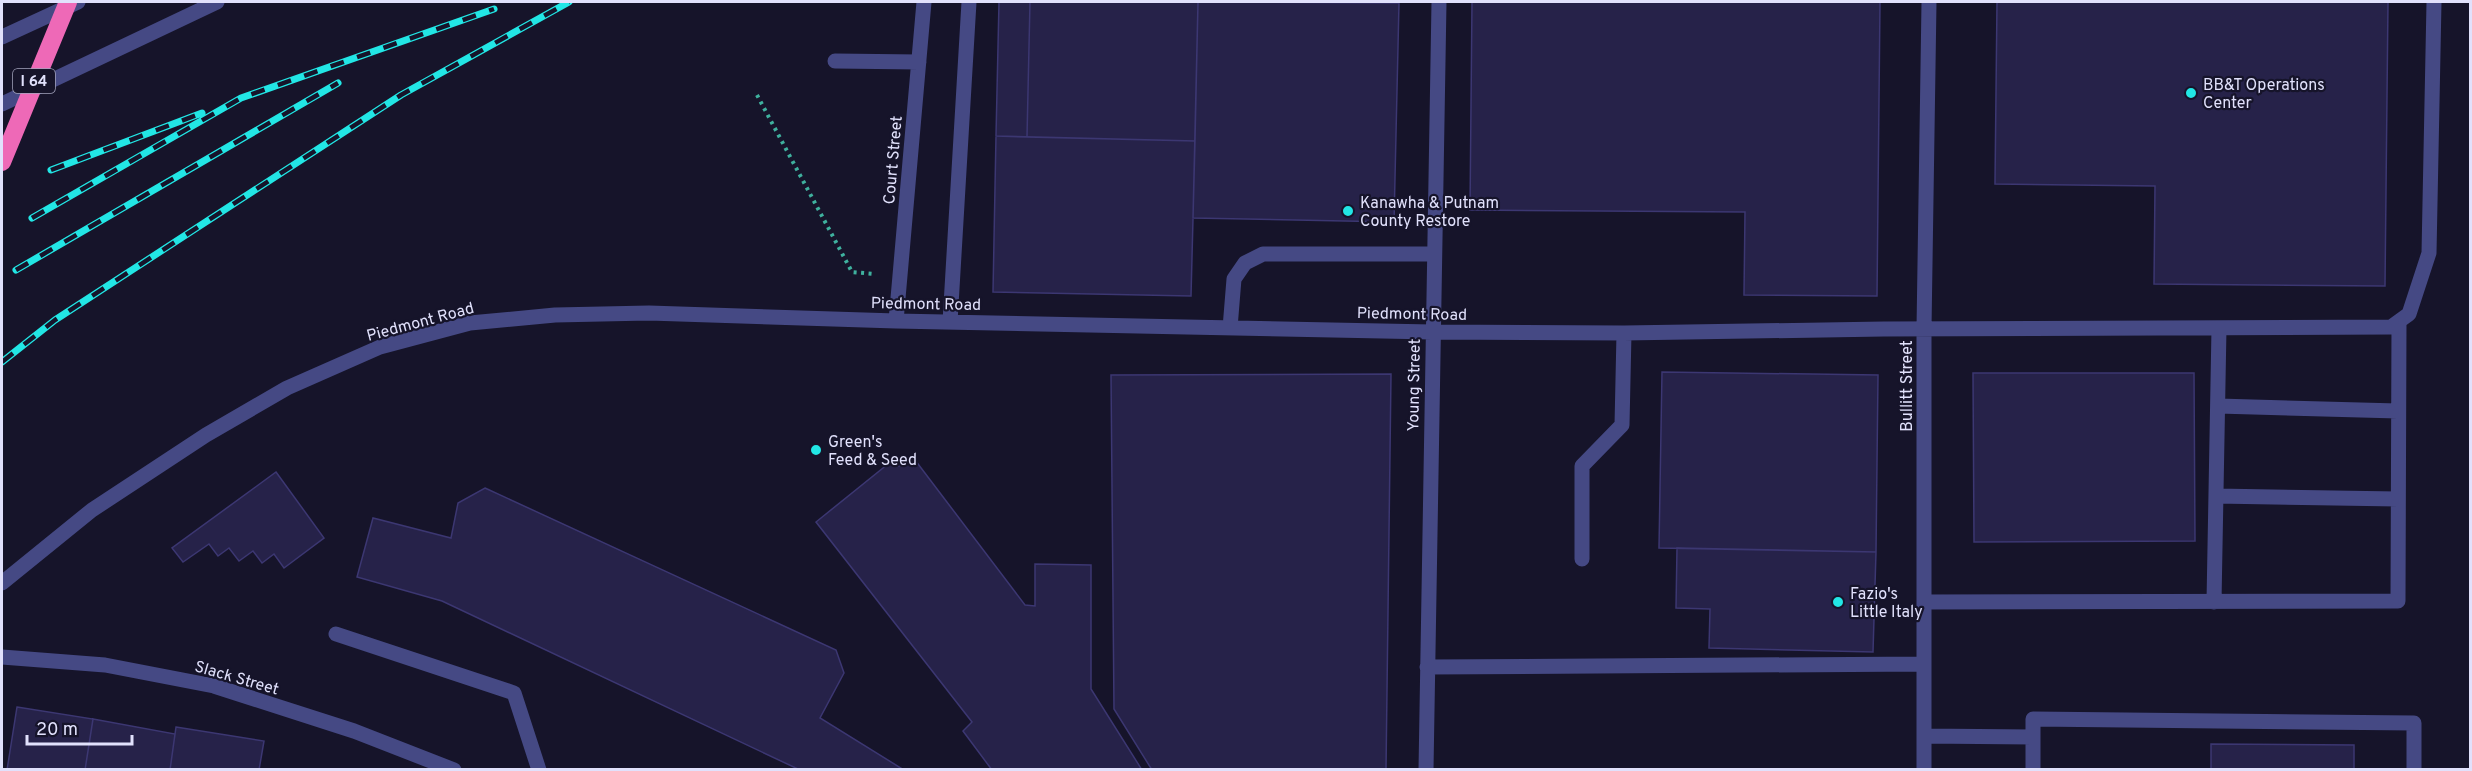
<svg xmlns="http://www.w3.org/2000/svg" width="2472" height="771" viewBox="0 0 2472 771" font-family="Overpass,sans-serif">
<style>
.building{fill:#262249;stroke:#3c3772;stroke-width:1.5}
.lines{fill:none;stroke-linecap:round;stroke-linejoin:round}
.path{stroke:#3fb19e;stroke-width:4;stroke-dasharray:3 4.5;stroke-linecap:butt}
.minor{stroke:#454984;stroke-width:15}
.rail-casing{stroke:#22e6e5;stroke-width:7}
.rail{stroke:#16142a;stroke-width:4.5;stroke-dasharray:14;stroke-linecap:butt}
.highway-bridge{stroke:#ee69b7;stroke-width:18}
.poi-dot{fill:#22e6e5;stroke:#16142a;stroke-width:2}
.labels{text-anchor:middle;stroke-width:4.5;stroke-linejoin:round;paint-order:stroke}
.shield{fill:#16142a;stroke:#a4a4bd;stroke-width:1.5}
.shield-label{font-size:15px;font-weight:bold;fill:#e1e1fc}
.poi-label{font-size:16px;fill:#e1e1fc;stroke:#16142a;text-anchor:start}
.street-label{font-size:16px;fill:#e1e1fc;stroke:#16142a}
</style>
<rect width="100%" height="100%" fill="#16142a"/>
<path class="building" d="M999,2H1030L1027,137L996,136Z
M1030,2H1198L1195,141L1027,137Z
M1198,2L1399,3L1394,222L1193,218Z
M1472,2H1880L1877,296L1744,295L1745,212L1470,210Z
M1997,2H2388L2385,286L2154,284L2155,186L1995,184Z
M996,136L1195,141L1191,296L993,292Z
M1662,372L1878,375L1876,552L1659,548Z
M1973,373H2194L2195,541L1974,542Z
M1391,374L1386,770H1152L1114,709L1111,375Z
M912,456L1025,605L1035,606V564L1091,565V689L1142,770H992L963,731L972,722L816,522L893,460L899,466Z
M276,472L324,538L284,568L274,554L262,563L253,551L239,561L229,548L218,556L209,544L183,562L172,548Z
M485,488L836,650L844,673L820,718L904,770H800L442,601L357,577L373,518L451,538L458,503Z
M1677,548L1876,552L1873,652L1709,648L1710,609L1676,608Z
M17,707L93,719L85,770H7Z
M93,719L175,734L170,770H85Z
M176,727L264,741L259,770H170Z
M2211,744L2354,745V770H2211Z"/>
<g class="lines">
<path class="path" d="M757,95L852,272L875,274"/>
<path class="minor" d="M2,37L78,2
M835,61L919,62
M2,104L217,2
M896,321L924,2
M950,322L969,2
M1230,328L1234,279L1245,263L1263,254H1434
M2218,406L2398,411
M2216,496L2398,499
M1582,559V466L1622,425L1624,333
M2,583L92,510L206,435L287,388L380,347L470,323L555,315L649,313L896,321L1432,332L1624,333L1884,329L2391,327L2409,314L2429,253L2434,2
M1924,602L2398,601L2399,322
M2214,602L2219,328
M336,634L514,693L539,770
M2,657L105,665L214,686L354,731L454,770
M1427,667L1924,664
M1924,736L2033,737
M1426,770L1439,2
M1924,770V329L1929,2
M2033,770V719L2414,723V770"/>
<g class="rail-casing">
<path id="rail" d="M51,170L202,113
M32,218L241,98L494,9
M16,270L338,83
M2,362L55,320L401,95L569,2"/>
</g>
<use href="#rail" class="rail"/>
<path class="highway-bridge" d="M2,162L68,2"/>
</g>
<g class="poi-dot">
<circle cx="2191" cy="93" r="6"/>
<circle cx="1348" cy="211" r="6"/>
<circle cx="816" cy="450" r="6"/>
<circle cx="1838" cy="602" r="6"/>
</g>
<g class="labels">
<rect class="shield" x="13" y="69" width="42" height="24" rx="4.5"/>
<g class="shield-label">
<text x="34" y="86">I 64</text>
</g>
<g class="poi-label">
<text x="2203" y="90">BB&amp;T Operations<tspan x="2203" dy="18">Center</tspan></text>
<text x="1360" y="208">Kanawha &amp; Putnam<tspan x="1360" dy="18">County Restore</tspan></text>
<text x="828" y="447">Green's<tspan x="828" dy="18">Feed &amp; Seed</tspan></text>
<text x="1850" y="599">Fazio's<tspan x="1850" dy="18">Little Italy</tspan></text>
</g>
<g class="street-label">
<text transform="translate(892 160) rotate(-85)" y="6">Court Street</text>
<text transform="translate(926 303) rotate(1)" y="6">Piedmont Road</text>
<text transform="translate(1412 313) rotate(1)" y="6">Piedmont Road</text>
<text transform="translate(420 321) rotate(-15)" y="6">Piedmont Road</text>
<text transform="translate(1413 385) rotate(-89)" y="6">Young Street</text>
<text transform="translate(1906 386) rotate(-90)" y="6">Bullitt Street</text>
<text transform="translate(237 677) rotate(16)" y="6">Slack Street</text>
</g>
</g>
<rect width="2472" height="771" fill="none" stroke="#e1e1fc" stroke-width="6"/>
<path d="M27 735v9h105v-9" fill="none" stroke="#e1e1fc" stroke-width="3"/>
<text x="36" y="735" font-size="18" fill="#e1e1fc" stroke="#16142a" stroke-width="4.5" paint-order="stroke">20 m</text>
</svg>
